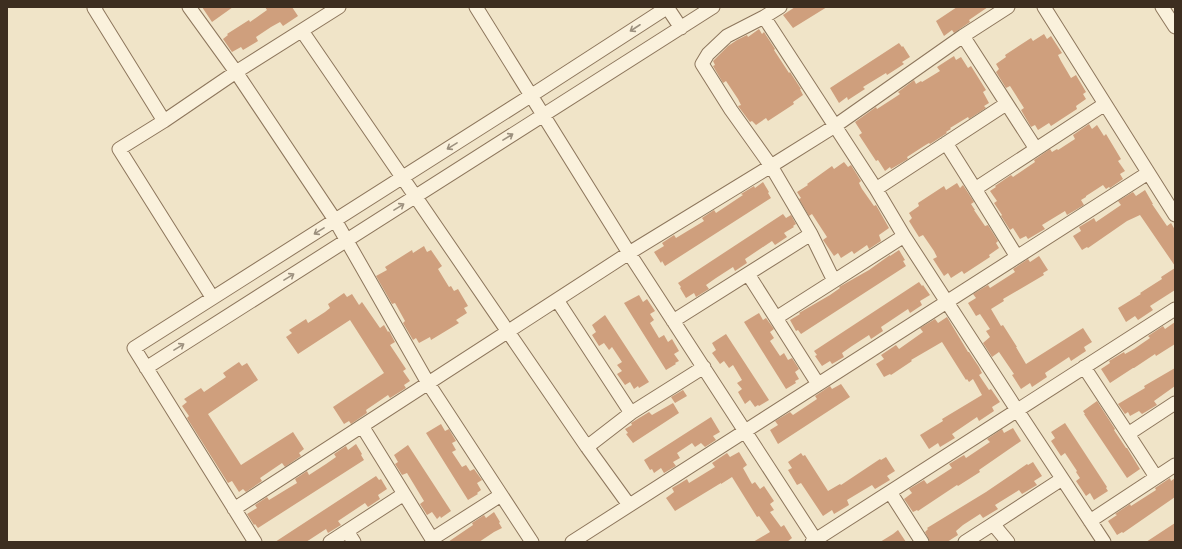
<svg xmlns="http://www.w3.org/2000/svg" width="1182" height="549" viewBox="0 0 1182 549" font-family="'Noto Serif',serif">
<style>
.building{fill:#cf9f7d}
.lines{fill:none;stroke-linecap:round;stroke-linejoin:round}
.minor-casing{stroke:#8d765c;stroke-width:15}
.minor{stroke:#faf1dc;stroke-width:13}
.oneway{stroke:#9c907e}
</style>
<rect width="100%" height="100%" fill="#f0e4c8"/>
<path class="building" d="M202,7H233L212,22Z
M265,7H292L298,16L283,26L280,22L271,27L256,37L258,41L243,50L241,47L232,52L223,39L228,35L227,34L249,20L250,22L267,10Z
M795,7H827L793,28L783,15Z
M957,7H988L969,20L970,22L954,33L952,30L944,36L936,21Z
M759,29L762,34L764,32L775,49L774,50L789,73L790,72L801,89H800L803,95L793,102L794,104L768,121L766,118L756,125L752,121L750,122L738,106L741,105L738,99L726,81L723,83L713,66L715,65L713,61L728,46L737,40L747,35L748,37Z
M1044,34L1047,39L1051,36L1062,53L1058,55L1061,61L1071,78L1076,75L1086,92L1083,94L1086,99L1076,106L1077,109L1051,126L1049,123L1038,130L1035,125L1031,127L1021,110L1024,108L1010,86L1006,88L996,72L999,69L996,64L1006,57L1005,55L1031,38L1033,41Z
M899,43L902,47L903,46L910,57L902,62L904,64L887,75L886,73L863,87L865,89L848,100L847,97L839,103L830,88Z
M954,56L956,60L961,57L968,68L971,66L986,90L983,92L989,103L984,106L986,108L969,119L968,117L950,128L951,129L946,132L947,133L930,144L929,143L924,146L907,157L908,159L891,169L890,167L885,171L878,160L876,161L859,135L862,133L855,122L876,107L877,109L894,98L900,94L898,92L914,80L916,84L921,81L922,82L940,71L937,67Z
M1089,124L1092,129L1097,125L1104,136L1106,134L1121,159L1118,161L1125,171L1120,174L1123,179L1110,188L1109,187L1106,189L1103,185L1086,196V197L1081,200L1084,205L1067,215L1065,211L1042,225L1045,229L1028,239L1026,236L1020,239L1013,228L1010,230L1001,216L1002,215L994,203L997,201L990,191L996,187L995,186L1011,175L1013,177L1035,162L1034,160L1050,149L1052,152L1057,149L1058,150L1075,139L1073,135Z
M844,162L848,167L851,165L861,181L859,183L862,189L874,206L876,205L889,228L879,235L881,241L869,249L867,245L854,254L852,251L841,258L838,253L834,256L823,240L827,237L812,214L809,216L799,199L801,198L797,192L808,185L807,184L832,166L834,169Z
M763,182L769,192L768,193L771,198L665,266L662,261L661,263L654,252L664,246L662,243L674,235L676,238L704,221L702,218L714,210L716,213L743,195L741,194L754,186L755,188Z
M957,183L960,188L963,185L974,202L971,204L975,210H974L985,226L988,225L998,241L996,243L999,248L989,255L990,257L964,274L962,271L951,278L948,273L944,276L933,259L937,257L934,251L923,235L919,237L909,221L912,218L909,213L919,206L918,203L944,186L946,190Z
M1145,190L1153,204H1152L1167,226L1171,223L1175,230V266L1140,215L1127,221L1088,248L1087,247L1082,250L1073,236L1081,231L1079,227L1094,218L1096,222L1121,205L1118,201L1133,192L1136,196Z
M783,214L786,218L791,215L796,224L793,226L794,227L784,233L787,237L775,245L772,241L745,259L747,263L735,271L733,267L716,278L706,285L709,289L696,297L694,293L686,298L680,288L681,287L678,283Z
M424,246L427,252L431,250L442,266L438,269L449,287L451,286L454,291L458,289L468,306L464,308L467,313L456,320L459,323L431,340L430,337L419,343L416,338L413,340L403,323L405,321L395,303L392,304L376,276L387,270L385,267L412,250L413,253Z
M899,250L905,260L903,261L906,266L801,334L798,330L796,331L790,320L800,314L799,313L830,295L840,288L839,287L869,270L890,255V256Z
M1039,256L1048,270L1043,273L1044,275L1003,299L1004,301L991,309L1001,326L1003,325L1017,347H1016L1026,364L1083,328L1092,342L1084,347L1086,351L1071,361L1069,357L1045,373L1047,377L1032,387L1030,383L1021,389L1012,375L1014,374L999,352L992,357L983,343L990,337L986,331L990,329L980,314L976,316L968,303L976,298L973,294L988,285L990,288L1015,272L1013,269L1028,259L1030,262Z
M1175,268V290L1150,306L1153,310L1138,320L1135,316L1126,322L1118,308L1141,294L1140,293L1162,279L1161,277Z
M919,282L922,286L923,285L930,295L920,301L922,305L910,313L908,309L881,327L883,331L871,339L869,335L852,346L842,353L844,357L832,364L830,361L822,366L815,356L817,355L814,351Z
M344,293L347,297L352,294L359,305L362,302L380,328L384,325L388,332L389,331L395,342L390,345L406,369L403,371L410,381L404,385L406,388L390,398L388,395L366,410L367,413L351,424L349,421L344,424L333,407L384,373L350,320L298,354L286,337L292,333L289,330L306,319L308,323L325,312L330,308L328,304Z
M639,295L643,302L647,299L655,311L650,314L654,320L650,323L659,338L664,335L668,342L672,339L679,351L674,354L679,361L675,363L676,364L666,370L624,303Z
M759,313L763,320L766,318L774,329L770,332L774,338L770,341L780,356L784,353L788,360L792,358L799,369L795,372L799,379L795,381L796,383L786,389L744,322Z
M605,315L649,382L639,388L638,386L634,389L630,382L625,385L617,374L622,371L617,365L622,362L612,347L609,350L604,343L599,346L592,335L596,332L592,325Z
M947,317L968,352H969L979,367L982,373L979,375L989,390L991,389L1000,402L992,407L994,411L979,421L977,417L952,434L955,438L940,447L938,443L929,449L920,435L943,421L942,419L982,395L973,379L969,382L967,379L966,380L942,342L911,360L912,361L891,375L890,374L884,377L876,364L884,359L881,355L896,345L899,349L923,332L920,328L935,319L938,323Z
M1175,322V344L1156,356L1155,354L1134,368H1133L1110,383L1101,369L1110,363L1109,361L1124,352L1125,354L1134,349L1150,338L1148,336L1163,326L1165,329Z
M726,334L769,400L759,406L758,405L755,407L750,400L745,404L738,392L742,389L737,383L742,380L733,365L729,368L724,361L720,364L712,353L716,350L712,343Z
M239,362L242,366L247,363L258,380L208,414L241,465L293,432L304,449L299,453L301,456L285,467L282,463L260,478L262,481L246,492L243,489L239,492L232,481L228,483L187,418L189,416L182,406L187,402L184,399L201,388L204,392L226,377L223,373Z
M1175,368V386L1154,401L1157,405L1142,414L1139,411L1130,416L1128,412L1125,414L1118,404L1145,388L1144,386Z
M841,384L850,397L778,444L770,430L778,425L775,421L790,412L793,415L817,399L815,396L830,386L832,389Z
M683,390L687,396L675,403L671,397Z
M1097,401L1115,429L1114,430L1126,448H1127L1140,469L1127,478L1084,414H1085L1083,411Z
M673,403L679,413L633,443L626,434L628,433L625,429L632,425L631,423L649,412L652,415Z
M711,417L720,432L713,436L716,440L705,447L701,443L695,447L692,443L677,453L680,458L673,462L676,466L664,473L661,468L654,473L652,469L650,470L644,460Z
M1065,423L1107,487L1106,488L1108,491L1094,500L1090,493L1086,496L1076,481L1080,478L1076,472L1077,471L1065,453L1061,456L1051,441L1055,438L1051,432Z
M441,424L445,431L449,429L456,441L452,443L456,450L452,452L462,467L466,465L470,471L474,469L482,480L477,483L481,490L477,493L478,494L468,500L426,433Z
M1013,428L1021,441L979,470L980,472L958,486L957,485L918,511L917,510L913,512L904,499L912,493L909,489L924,480L927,484L935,479L952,468L949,464L964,455L966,458L990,442L987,439L1002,429L1004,433Z
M356,444L362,454L361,455L364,460L258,528L255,524L254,525L247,514L257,508L255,505L267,497L269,500L287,489L297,483L295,479L307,471L309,475L326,464L336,457L334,454L346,446L348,450Z
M408,445L451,511L441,518L440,516L437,519L432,512L427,515L420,504L424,501L407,473L402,475L395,464L398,462L394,455Z
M739,452L747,465L743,468L752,484L755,482L760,489L764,486L774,501L770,504L774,510L770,512L781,527L784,525L792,538L787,542H753L770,532L759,516L757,517L732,477L721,484V483L675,511L666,498L674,492L672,488L679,484L687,479L689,483L715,467L712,463L727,453L730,457Z
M801,453L803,456L805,455L828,491L840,484L841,485L880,459L881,460L886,457L895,471L887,476L890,480L875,489L872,485L847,500L849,505L834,514L832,510L823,516L801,483L797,485L788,470L792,468L788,462Z
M1033,462L1042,476L1034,481L1037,485L1022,494L1019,490L995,505L998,509L983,518L980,514L963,525L956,531L958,535L947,542H930L925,532L928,529L927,528L986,492L1027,464L1028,465Z
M376,476L379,480L381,479L387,489L378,495L380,499L368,507L365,503L338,521L341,525L328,533L326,529L306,542H275Z
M1170,478L1171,481L1175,478V497L1123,533L1122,532L1117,535L1108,521L1117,515L1115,514L1130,504L1131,506L1156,490L1155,488Z
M494,512L500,522L499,523L502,528L494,532L479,542H448L473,525L472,523L484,515L486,518Z
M1175,523V542H1146Z
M898,530L906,542H880L893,534Z"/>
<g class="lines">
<g class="minor-casing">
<path id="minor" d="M96,7L94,8L164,121L119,149L212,297
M189,7L236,72L335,220L428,383L532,542
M476,7L629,253L817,542
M667,7L681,28
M1044,7L1175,215
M1162,7L1175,27
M764,17L876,189L904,236L1017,410L1104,542
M302,31L587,447
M963,36L1036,149
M164,121L236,72L339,7
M946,143L975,189
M876,189L1006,104
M1017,257L975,189L1105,104
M748,274L776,318L834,281L811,234
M834,281L904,236
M557,300L631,413
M776,318L818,384
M673,321L811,234L771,166L731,110L702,64L708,54L727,36L764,17L780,7
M1084,367L1128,434L1175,403
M146,368L713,7
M362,426L432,539L501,495
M1128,434L1156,477
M890,492L922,542
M629,505L587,447L631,413L704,367
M234,509L629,253L771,166L835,126L963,36L1008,7
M1090,521L1175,465
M255,542L134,348L532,95L668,7
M330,542L347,531
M354,542L347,531L404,494
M572,542L1148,173
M812,542L1175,309
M965,542L993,524
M1008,542L993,524L1062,479"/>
</g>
<use href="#minor" class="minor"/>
</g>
<defs><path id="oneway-shaft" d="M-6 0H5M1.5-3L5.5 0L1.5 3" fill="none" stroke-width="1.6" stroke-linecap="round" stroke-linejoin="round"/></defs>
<g class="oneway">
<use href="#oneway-shaft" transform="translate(635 28) rotate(147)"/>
<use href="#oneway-shaft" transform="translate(508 137) rotate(-32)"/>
<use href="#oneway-shaft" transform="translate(452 146) rotate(148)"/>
<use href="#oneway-shaft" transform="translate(399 207) rotate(-32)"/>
<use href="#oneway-shaft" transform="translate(319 231) rotate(148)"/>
<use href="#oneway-shaft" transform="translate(289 277) rotate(-32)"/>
<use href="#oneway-shaft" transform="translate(179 347) rotate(-32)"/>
</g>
<rect width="1182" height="549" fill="none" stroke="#3d2e20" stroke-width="16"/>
</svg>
